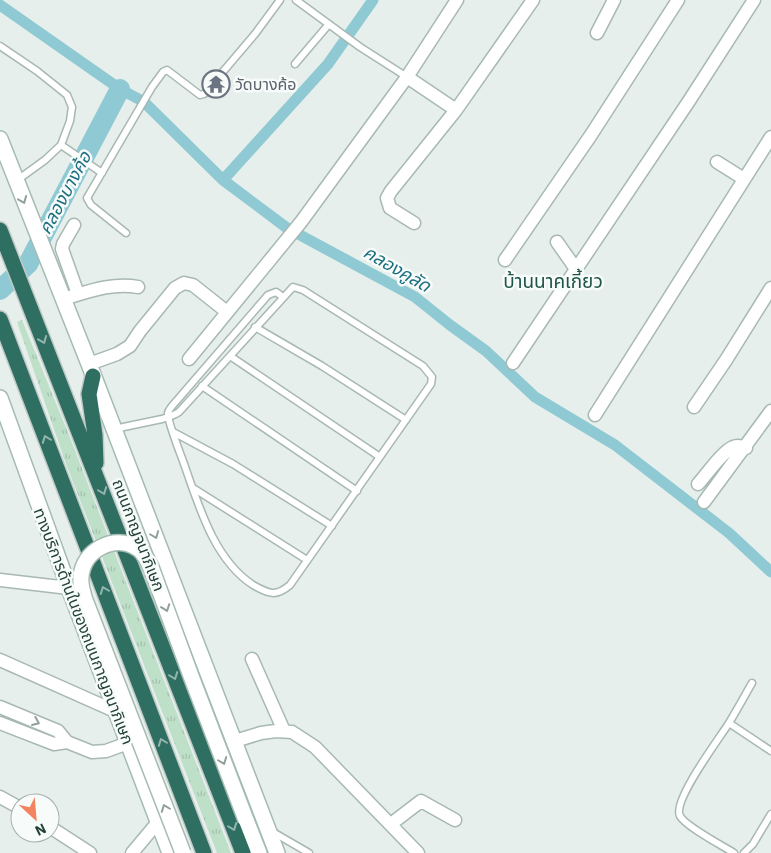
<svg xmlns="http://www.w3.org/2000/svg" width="771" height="853" viewBox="0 0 771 853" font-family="'IBM Plex Sans','Noto Sans Thai',sans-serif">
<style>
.grass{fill:url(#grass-tufts)}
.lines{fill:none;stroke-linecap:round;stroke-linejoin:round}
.canal{stroke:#8ec9d4;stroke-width:11}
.river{stroke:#8ec9d4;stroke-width:20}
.lane-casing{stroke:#a8b8b2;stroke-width:9}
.street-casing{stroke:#a8b8b2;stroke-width:15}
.secondary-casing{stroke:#a4bbb3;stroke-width:18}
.highway-casing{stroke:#c2cac8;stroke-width:18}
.lane{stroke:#fff;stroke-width:6}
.street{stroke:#fff;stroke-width:12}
.secondary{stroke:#fff;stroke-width:15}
.highway{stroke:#2f6f62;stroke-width:15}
.secondary-bridge-casing{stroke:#a4bbb3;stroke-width:18;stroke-linecap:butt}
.secondary-bridge{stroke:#fff;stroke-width:15}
.oneway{stroke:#92a09c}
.oneway2{stroke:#93b5ae}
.labels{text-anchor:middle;stroke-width:5;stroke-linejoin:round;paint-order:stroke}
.worship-label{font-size:16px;fill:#5b616d;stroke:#f7fbf9;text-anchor:start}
.street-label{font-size:16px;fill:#24423a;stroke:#f7fbf9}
.water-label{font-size:18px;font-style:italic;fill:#1c6f80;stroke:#f7fbf9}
.quarter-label{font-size:19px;fill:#1f5548;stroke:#f7fbf9}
</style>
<defs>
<pattern id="grass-tufts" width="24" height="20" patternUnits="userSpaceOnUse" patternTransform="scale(1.25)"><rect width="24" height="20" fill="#bfe0c8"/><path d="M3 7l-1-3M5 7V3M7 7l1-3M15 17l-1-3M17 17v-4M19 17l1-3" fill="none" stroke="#a4c1ad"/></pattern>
</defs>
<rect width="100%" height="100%" fill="#e6efeb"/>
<path class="grass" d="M22,320L69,435L231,853H217L66,464L17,322Z"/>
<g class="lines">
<path class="canal" d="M0,5L120,89L144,102L223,180L287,228L415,297L450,325L486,351L535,397L615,445L729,533L771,572
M223,180L328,64L373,0"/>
<path class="river" d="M0,290L28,264L120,89"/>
<g class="lane-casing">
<path id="lane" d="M296,0L360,47L407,77
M0,46L37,71L67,95L72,107L70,121L61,145L45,160L16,181
M295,64L329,24
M61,145L102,173
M126,233L91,205L87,198L152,87L163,72L167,70L200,95L204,94L255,34L280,0
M255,327L322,366L406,420
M230,356L380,457
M202,386L357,491
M114,429L162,419C169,417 173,416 179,412L293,287L303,290L423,366L432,377L431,384L290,585C276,597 269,594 253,585C213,559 198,503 183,461C180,453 167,420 168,413C169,408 176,402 179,398L268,295L276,292L283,297
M173,432L233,464L332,526
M193,488L307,560
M729,723L771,751
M271,831L309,853
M734,853C723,846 685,826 680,816C672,801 719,739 729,723C737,710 744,697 752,683
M744,853L753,844L771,814"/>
</g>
<g class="street-casing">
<path id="street" d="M597,33L614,0
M407,77L456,110
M717,162L744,179
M414,223L390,208L387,198L391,191L456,110L533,0
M74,225L63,244L62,249L78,294
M557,242L576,269
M505,260L591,135L678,0
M63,299C87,292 112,282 138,287
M189,359L301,222L407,77L457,0
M513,363L689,101L754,0
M89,364L117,354L130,346L140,331L175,288L184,283L193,285L227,312
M694,407L726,360L771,288
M595,415L771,137
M698,484C707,474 722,452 733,447C738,445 742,446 746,448
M704,502L771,411
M0,580L69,588
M252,659L284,731
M0,660L117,712
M0,707L58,731L67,742L92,752L106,751L128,743
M0,723L54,744L67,742
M235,741L261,733L276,731L292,732L315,747L418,853
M0,797L20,808
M391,824L421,801L455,820
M50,827L90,853
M132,853L158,822"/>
</g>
<g class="secondary-casing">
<path id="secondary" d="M0,139L89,364L277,853
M0,398L69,588L170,853
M246,820L259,853"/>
</g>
<g class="highway-casing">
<path id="highway" d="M0,230L243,853
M0,319L204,853
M93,376L89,394L95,435L96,463"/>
</g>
<use href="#lane" class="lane"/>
<use href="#street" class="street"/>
<use href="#secondary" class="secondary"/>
<use href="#highway" class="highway"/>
<g class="secondary-bridge-casing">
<path id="secondary-bridge" d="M183,853L85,600C83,593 80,585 81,577C83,550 114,534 137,548C144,552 147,560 151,567L191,676L246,820"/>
</g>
<use href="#secondary-bridge" class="secondary-bridge"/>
</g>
<defs><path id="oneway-chevron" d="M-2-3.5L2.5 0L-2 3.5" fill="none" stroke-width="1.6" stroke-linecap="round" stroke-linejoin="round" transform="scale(1.25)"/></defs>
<g class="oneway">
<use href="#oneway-chevron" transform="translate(23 200) rotate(68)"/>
<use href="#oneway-chevron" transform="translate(155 535) rotate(69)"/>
<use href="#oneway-chevron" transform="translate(166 608) rotate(70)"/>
<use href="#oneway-chevron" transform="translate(36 722) rotate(23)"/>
<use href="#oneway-chevron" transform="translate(223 761) rotate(69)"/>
<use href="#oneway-chevron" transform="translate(165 808) rotate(-111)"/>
</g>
<g class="oneway2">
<use href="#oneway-chevron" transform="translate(43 340) rotate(68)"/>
<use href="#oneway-chevron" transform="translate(46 439) rotate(-111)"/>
<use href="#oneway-chevron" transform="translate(103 491) rotate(69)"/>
<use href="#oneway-chevron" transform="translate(104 590) rotate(-111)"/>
<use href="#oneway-chevron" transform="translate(174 676) rotate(69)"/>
<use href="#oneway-chevron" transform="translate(162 742) rotate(-111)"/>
<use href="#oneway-chevron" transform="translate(233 827) rotate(69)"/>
</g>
<defs>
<g id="temple-ring" transform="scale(1.4375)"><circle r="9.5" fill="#f7fbf9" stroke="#6b7280" stroke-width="1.5"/><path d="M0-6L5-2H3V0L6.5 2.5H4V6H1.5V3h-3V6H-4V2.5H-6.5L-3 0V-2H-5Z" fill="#6b7280"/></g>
</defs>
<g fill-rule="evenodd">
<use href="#temple-ring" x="216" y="84"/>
</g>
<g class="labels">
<g class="worship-label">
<text x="235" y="90">วัดบางค้อ</text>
</g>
<g class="street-label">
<text transform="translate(139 535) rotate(69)" y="6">ถนนกาญจนาภิเษก</text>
<text transform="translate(84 626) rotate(69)" y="6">ทางบริการด้านในของถนนกาญจนาภิเษก</text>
</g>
<g class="water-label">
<text transform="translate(65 193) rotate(-62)" y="6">คลองบางค้อ</text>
<text transform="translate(397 269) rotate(30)" y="6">คลองคูลัด</text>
</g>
<g class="quarter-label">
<text x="553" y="288">บ้านนาคเกี้ยว</text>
</g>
</g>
<g transform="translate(35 818) rotate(154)"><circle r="24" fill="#f7fbf9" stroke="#a3b1ad"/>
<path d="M0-4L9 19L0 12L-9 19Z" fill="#f4845f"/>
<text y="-8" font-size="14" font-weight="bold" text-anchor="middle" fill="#24423a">N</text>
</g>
</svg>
